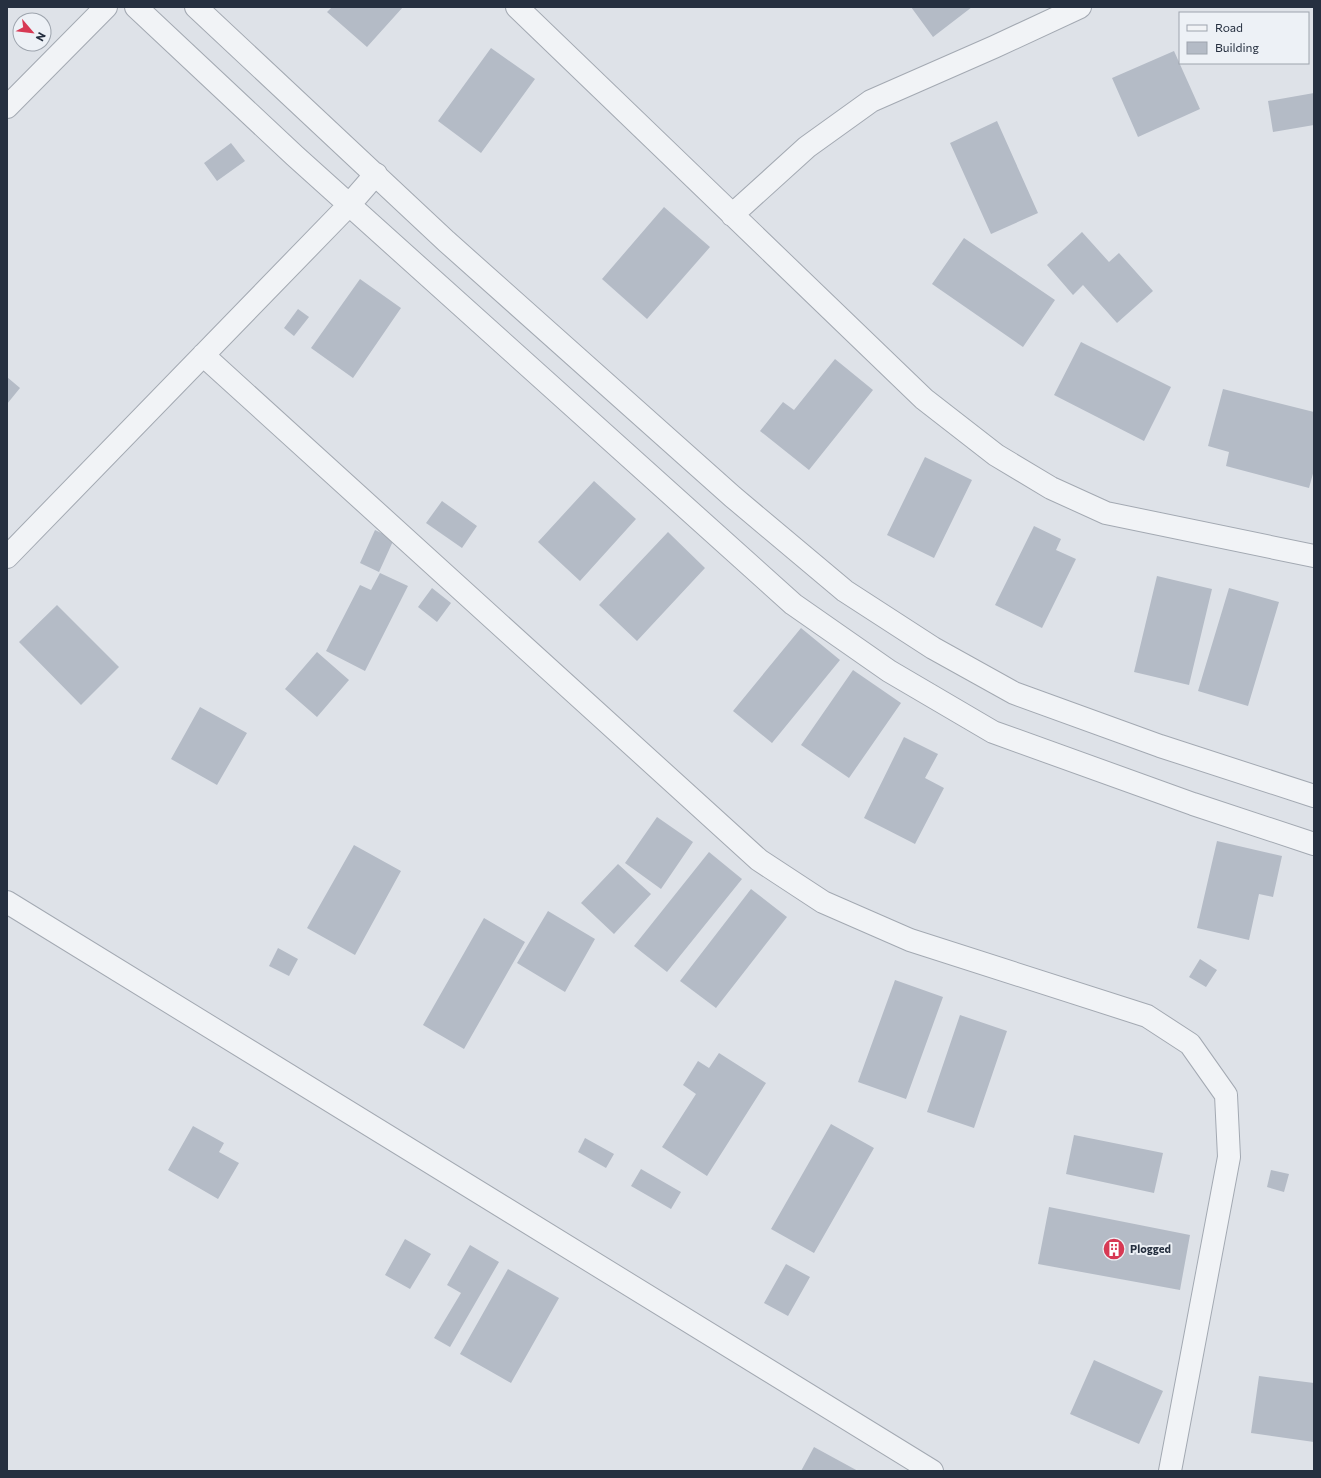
<svg xmlns="http://www.w3.org/2000/svg" width="1321" height="1478" viewBox="0 0 1321 1478" font-family="Commissioner,sans-serif">
<style>
.building{fill:#b4bbc6}
.lines{fill:none;stroke-linecap:round;stroke-linejoin:round}
.minor-casing{stroke:#a3a9b2;stroke-width:24}
.minor{stroke:#f1f3f6;stroke-width:22}
.labels{text-anchor:middle;stroke-width:4;stroke-linejoin:round;paint-order:stroke}
.poi-label{font-size:11px;font-weight:bold;fill:#263040;stroke:#edf1f6;text-anchor:start}
</style>
<rect width="100%" height="100%" fill="#dee2e8"/>
<path class="building" d="M332,7H403L367,47L327,12Z
M911,7H972L933,37Z
M491,48L535,79L481,153L438,121Z
M1174,51L1200,109L1138,137L1112,78Z
M1314,93V125L1273,132L1268,101Z
M997,121L1038,213L991,234L950,143Z
M231,143L245,161L217,181L204,163Z
M664,207L710,247L647,319L602,279Z
M1082,232L1109,262L1119,253L1153,291L1117,323L1083,285L1073,295L1047,265Z
M964,238L1055,300L1023,347L932,284Z
M360,279L401,308L353,378L311,348Z
M298,309L309,317L294,336L284,328Z
M1081,342L1171,387L1144,441L1054,395Z
M835,359L873,390L809,470L760,431L783,402L794,410Z
M7,377L20,388L7,404Z
M1223,389L1314,412V470L1309,488L1226,466L1229,452L1208,446Z
M925,457L972,480L934,558L887,535Z
M594,481L636,519L580,581L538,542Z
M442,501L477,526L462,548L426,523Z
M1034,526L1061,539L1056,550L1076,559L1042,628L995,605Z
M375,530L394,539L379,572L360,563Z
M668,532L705,568L637,641L599,605Z
M380,573L408,586L365,671L326,651L360,585L371,590Z
M1157,576L1212,589L1189,685L1134,672Z
M432,588L451,603L437,622L418,607Z
M1229,588L1279,602L1248,706L1198,691Z
M57,605L119,667L81,705L19,642Z
M801,628L840,660L772,743L733,711Z
M317,652L349,680L317,717L285,689Z
M853,670L901,703L849,778L801,745Z
M200,707L247,733L217,785L171,759Z
M904,737L938,754L925,778L944,788L915,844L864,818Z
M657,817L693,842L661,889L625,863Z
M1217,841L1282,856L1273,897L1259,894L1249,940L1197,928Z
M354,845L401,871L355,955L307,928Z
M709,852L742,879L667,972L634,946Z
M618,864L651,894L614,934L581,903Z
M751,889L787,917L716,1008L680,981Z
M548,911L595,939L565,992L517,963Z
M484,918L525,942L464,1049L423,1025Z
M278,948L298,959L289,976L269,966Z
M1200,959L1217,970L1206,987L1189,977Z
M895,980L943,997L906,1099L858,1082Z
M960,1015L1007,1031L974,1128L927,1112Z
M719,1053L766,1083L707,1176L662,1147L696,1094L683,1085L698,1061L709,1068Z
M831,1124L874,1148L814,1253L771,1229Z
M193,1126L224,1143L219,1152L239,1163L218,1199L168,1170Z
M1074,1135L1163,1153L1154,1193L1066,1174Z
M585,1138L614,1154L606,1168L578,1152Z
M641,1169L681,1192L671,1209L631,1186Z
M1271,1170L1289,1174L1284,1192L1267,1187Z
M1049,1207L1190,1235L1180,1290L1038,1264Z
M405,1239L431,1254L410,1289L385,1275Z
M470,1245L499,1262L450,1347L434,1338L461,1293L447,1285Z
M786,1264L810,1277L788,1316L764,1303Z
M508,1269L559,1298L511,1383L460,1354Z
M1094,1360L1163,1391L1139,1444L1070,1414Z
M1259,1376L1314,1383V1442L1251,1433Z
M814,1447L858,1471H801Z"/>
<g class="lines">
<g class="minor-casing">
<path id="minor" d="M136,7L295,156L793,604L889,671L993,732L1193,804L1314,844
M196,7L446,241L733,497L845,591L933,648L1014,693L1160,746L1314,796
M517,7L924,399L996,455L1051,488L1106,513L1314,556
M7,107L106,7
M732,215L807,147L871,101L994,47L1080,7
M203,355L759,860L823,902L910,940L1147,1016L1190,1044L1226,1095L1229,1157L1170,1471
M7,557L349,205L376,174
M7,902L932,1471"/>
</g>
<use href="#minor" class="minor"/>
</g>
<defs>
<g id="building-disc" transform="scale(1.15)"><circle r="9.5" fill="#d73954" stroke="#edf1f6"/><path d="M-4-6H4V6H1V3H-1V6H-4ZM-2.5-4.3h1.7v1.8h-1.7ZM.8-4.3h1.7v1.8H.8ZM-2.5-1h1.7V.8h-1.7ZM.8-1h1.7V.8H.8Z" fill="#fff"/></g>
</defs>
<g fill-rule="evenodd">
<use href="#building-disc" x="1114" y="1249"/>
</g>
<g class="labels">
<g class="poi-label">
<text x="1130" y="1253">Plogged</text>
</g>
</g>
<rect width="1321" height="1478" fill="none" stroke="#263040" stroke-width="16"/>
<rect x="1179" y="12" width="130" height="52" fill="#edf1f6" stroke="#9da4ad"/>
<rect x="1187" y="25" width="20" height="6" fill="#f1f3f6" stroke="#9da4ad"/>
<text x="1215" y="32" font-size="12" fill="#263040">Road</text>
<rect x="1187" y="42" width="20" height="12" fill="#b4bbc6" stroke="#9da4ad"/>
<text x="1215" y="52" font-size="12" fill="#263040">Building</text>
<g transform="translate(32 32) rotate(118)"><circle r="19" fill="#edf1f6" stroke="#9da4ad"/>
<path d="M0-3L7 15L0 10L-7 15Z" fill="#d73954"/>
<text y="-6" font-size="11" font-weight="bold" text-anchor="middle" fill="#263040">N</text>
</g>
</svg>
